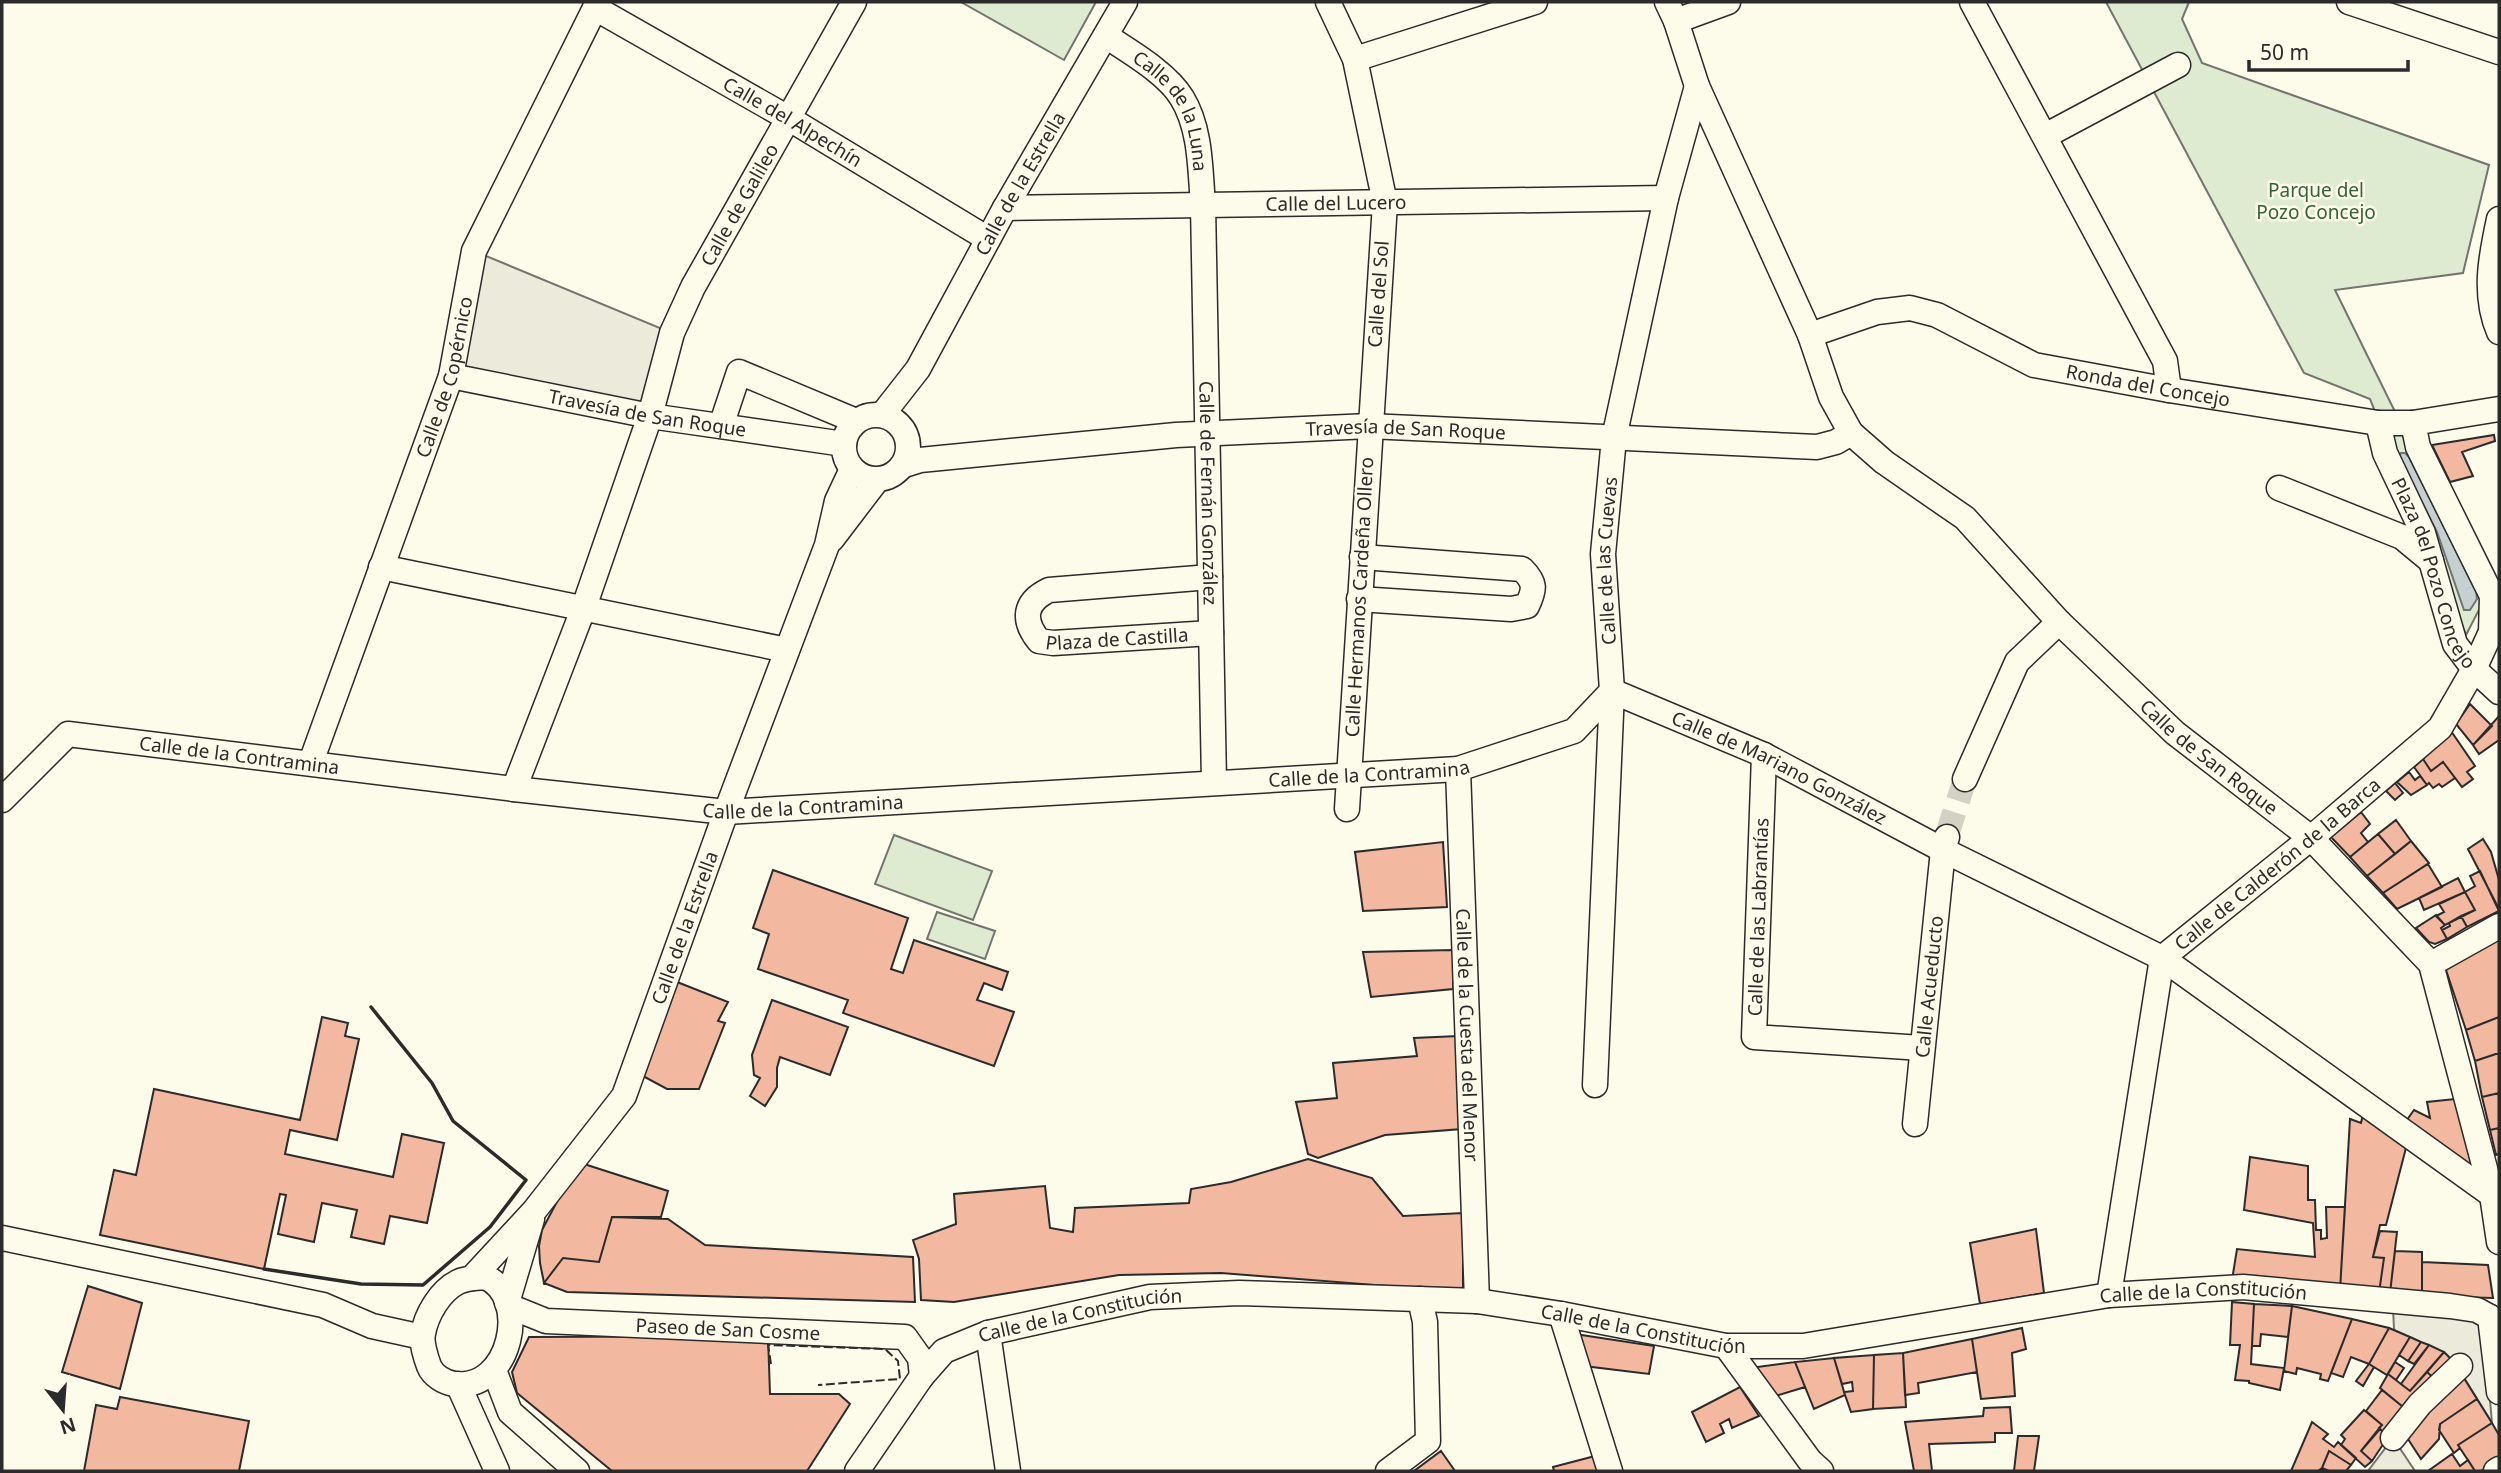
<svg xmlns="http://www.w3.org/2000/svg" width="2501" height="1473" viewBox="0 0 2501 1473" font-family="'Noto Sans',sans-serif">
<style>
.green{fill:#deebd1;stroke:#74746e;stroke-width:2}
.parking{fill:#eceadb;stroke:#74746e;stroke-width:2}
.water{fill:#c7d0d0;stroke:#74746e;stroke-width:2}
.building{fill:#f2b8a0;stroke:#2b2b2b;stroke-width:2}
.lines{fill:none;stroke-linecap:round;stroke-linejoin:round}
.minor-tunnel{stroke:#d3d1c4;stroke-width:24;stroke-dasharray:24 12;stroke-linecap:butt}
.minor-casing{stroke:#2b2b2b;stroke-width:27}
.minor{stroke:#fdfbea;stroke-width:24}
.fence{stroke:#2b2b2b;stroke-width:2;stroke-dasharray:9 3.5;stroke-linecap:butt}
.wall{stroke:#2b2b2b;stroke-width:3.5}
.labels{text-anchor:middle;stroke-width:5;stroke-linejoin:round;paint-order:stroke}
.street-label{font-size:19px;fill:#2b2b2b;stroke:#fdfbea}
.park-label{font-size:19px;fill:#34623c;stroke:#fdfbea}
</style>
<rect width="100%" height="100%" fill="#fdfbea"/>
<path class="green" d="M961,2H1096L1064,60Z
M2106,2H2189L2182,19L2202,63L2489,165L2463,273L2335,290L2474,572L2483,602L2466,635L2370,399L2304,373Z
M894,835L992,871L973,920L875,884Z
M937,912L995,931L985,959L927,939Z"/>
<path class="parking" d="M474,251L672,333L650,416L451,376Z
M2393,1307L2483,1319L2492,1423L2455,1363L2446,1354L2394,1330Z
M2393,1438L2415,1471H2368Z"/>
<path class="water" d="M2401,453H2405L2409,457L2476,591L2477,599L2470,610H2464L2437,532L2399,458Z"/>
<path class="building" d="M2494,435L2495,441L2462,452L2473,476L2450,482L2432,445Z
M2470,704L2492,726L2473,745L2456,724Z
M2499,716V740L2479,754L2473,745Z
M2451,731L2475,766L2467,772L2473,779L2462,787L2443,762L2431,771L2423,759Z
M2423,759L2431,771L2443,762L2455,778L2442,787L2439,784L2433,788L2429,783L2427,785L2414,767Z
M2409,772L2415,780L2420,776L2427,785L2411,795L2397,782Z
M2395,783L2403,793L2395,800L2386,791Z
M2361,812L2370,824L2361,833L2368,842L2350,857L2331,837Z
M2396,820L2411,841L2395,854L2378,834Z
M2378,834L2395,854L2367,876L2350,857Z
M2483,839L2491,852L2499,880V909L2468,849Z
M2411,841L2429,863L2383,893L2367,876Z
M1443,842L1447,907L1363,911L1355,852Z
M2428,864L2442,887L2397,909L2383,893Z
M773,870L908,918L891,969L903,973L914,940L1008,972L1002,990L984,983L977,1000L1014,1012L994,1066L843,1013L848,1000L758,969L769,934L753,928Z
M2480,871L2499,911L2467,927L2461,916L2475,910L2465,892L2475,886L2470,876Z
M2458,878L2465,892L2424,910L2419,898Z
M2465,892L2475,910L2445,925L2436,916L2444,912L2439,904Z
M2436,915L2445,925L2441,928L2447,939L2435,944L2429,942L2416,928Z
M2461,916L2467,927L2447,939L2442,930L2450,926L2449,923Z
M2499,933V1017L2466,1030L2445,967Z
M1453,950V989L1371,997L1363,952Z
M677,982L728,1002L718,1021L725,1023L699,1089H667L641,1075Z
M772,1000L848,1027L830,1075L780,1057L777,1068V1087L765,1106L750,1096L760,1078L754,1075L752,1055Z
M322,1017L348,1023L345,1036L359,1039L337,1140L290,1130L285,1154L393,1177L402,1134L444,1143L427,1223L390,1216L384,1244L351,1237L357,1210L322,1203L314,1242L278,1234L286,1195L280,1194L264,1269L100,1235L114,1170L136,1175L154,1089L300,1120Z
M2499,1017V1053L2475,1061L2466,1030Z
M1458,1036L1462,1129L1385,1135L1318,1158L1308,1154L1296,1102L1337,1098L1333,1063L1417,1056L1414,1038Z
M2499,1053V1093L2482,1097L2475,1061Z
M2499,1093V1128L2490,1130L2482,1097Z
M2455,1099L2472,1161L2467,1168L2404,1124L2414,1110L2430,1118L2427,1102Z
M2363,1114L2407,1144L2386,1225H2380L2373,1257L2384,1258L2379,1293L2340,1290L2350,1119L2361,1123Z
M2499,1128V1154L2496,1155L2490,1130Z
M2250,1157L2308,1166V1200H2315L2316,1230H2321V1239L2327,1238L2326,1207H2345L2340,1290L2232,1280L2237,1249L2315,1257L2313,1223L2244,1210Z
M1308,1159L1372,1178L1403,1216L1463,1213V1292L1221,1273L1119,1275L954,1302L921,1300L919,1259L913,1240L956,1224L954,1194L1045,1186L1050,1228L1073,1232L1075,1208L1189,1203L1191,1189L1231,1182Z
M584,1164L668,1191L661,1217H612L599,1262L563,1258L544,1283L540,1263L539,1246L542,1230L560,1196Z
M612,1217L668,1219L705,1245L913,1257L915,1302L567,1292L544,1283L563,1258L599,1262Z
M2036,1229L2044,1293L1980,1304L1970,1243Z
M2380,1231L2397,1232L2390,1293H2379L2384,1258L2373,1257Z
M2395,1251L2422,1252V1296L2390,1293Z
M2422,1262L2488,1265L2493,1298L2422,1296Z
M88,1286L142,1303L120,1389L62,1372Z
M2232,1302L2254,1304L2251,1364L2284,1368L2280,1390L2249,1383V1381L2235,1380L2240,1345H2230Z
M2254,1304L2292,1306L2288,1337L2261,1334L2260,1346H2252Z
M2292,1306L2352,1319L2328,1381L2320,1379L2321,1374L2297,1368L2296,1374L2284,1371Z
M2352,1319L2389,1328L2369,1364L2351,1357L2343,1377L2331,1373Z
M2022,1328L2026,1349L2012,1353L2015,1396L1981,1399L1972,1339Z
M2389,1328L2410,1337L2387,1375L2369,1364Z
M1575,1334L1654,1346L1649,1374L1584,1366Z
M768,1336L770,1394H839L850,1404L807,1471H612L517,1393L512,1372L529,1337Z
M2410,1337L2421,1342L2408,1361L2399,1355Z
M1972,1339L1977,1372L1918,1383L1919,1393L1905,1395L1903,1353Z
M2421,1342L2429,1345L2414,1364L2408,1361Z
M2429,1345L2444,1352L2410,1391L2401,1384Z
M2444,1352L2455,1363L2437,1381L2427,1372Z
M1903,1353L1906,1407L1873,1409L1874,1355Z
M1874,1355L1873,1409L1851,1412L1844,1392L1853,1391L1852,1382L1842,1384L1834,1358Z
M1834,1358L1845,1395L1814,1409L1795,1362Z
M1795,1362L1805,1387L1772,1397L1750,1368Z
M2395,1362L2404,1368L2396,1380L2388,1374Z
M2369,1364L2374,1367L2363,1386L2356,1381Z
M2427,1372L2437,1381L2408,1411L2380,1388L2388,1374L2410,1391Z
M2462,1375L2477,1399L2440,1424L2439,1439L2421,1459L2404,1433Z
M1740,1387L1759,1416L1732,1428L1729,1419L1720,1424L1724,1433L1706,1442L1692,1412Z
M2382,1390L2408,1411L2388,1437L2379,1428L2382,1425L2366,1411Z
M120,1397L249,1421L239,1471H84L96,1405L117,1409Z
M2477,1399L2492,1423L2458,1445L2460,1448L2454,1453L2439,1430L2440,1424Z
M2010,1407L2012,1433H1995V1442L1929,1444L1932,1471H1914L1905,1422L1983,1416L1984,1408Z
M2364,1410L2382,1425L2361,1451L2372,1461L2365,1467L2341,1445L2345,1439L2341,1435Z
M2312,1422L2328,1434L2323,1439L2334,1447L2338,1442L2356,1458L2351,1465L2329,1451L2322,1468L2318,1471H2291Z
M2492,1423L2499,1435V1458L2481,1471H2475L2458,1445Z
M2380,1429L2388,1437L2372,1461L2361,1451Z
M2018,1436H2039L2034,1471H2014Z
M1441,1451L1455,1471H1414Z
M2329,1451L2351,1465L2346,1471H2329L2322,1468Z
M2452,1454L2460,1466L2468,1460L2475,1471H2428Z
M1595,1456L1600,1471H1554L1553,1467Z"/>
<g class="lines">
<path class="minor-tunnel" d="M1947,835L1965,779"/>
<g class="minor-casing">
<g id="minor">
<path d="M1328,2L1355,59L1385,203L1347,809"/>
<path id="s1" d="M1667,2L1676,21L1697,86L1810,335L1831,397L1851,433L1884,462L1965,518L2059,622L2175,733L2311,838L2431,964L2492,1195L2499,1242"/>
<path d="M1972,2L2165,361L2169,390"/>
<path d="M2349,2L2499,52"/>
<path id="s2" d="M595,8L788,118L988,239"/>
<path d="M1676,21L1728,2"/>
<path id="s3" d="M1106,36C1130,52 1167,73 1182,98C1201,129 1200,169 1203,205L1214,782"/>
<path d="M1355,59L1535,2"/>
<path d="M2045,136L2178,65"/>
<path id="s4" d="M1005,208L1666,198"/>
<path d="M2499,219C2491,256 2483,295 2499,332"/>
<path id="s5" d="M1810,335L1877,312L1910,308L1937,315L2034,365L2169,390L2378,423H2413L2499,409"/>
<path id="s6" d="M451,376L650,416L844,444"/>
<circle cx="876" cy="447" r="32"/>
<path id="s7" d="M882,415L918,369L1005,208L1125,2"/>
<path id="s8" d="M2378,423L2385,453L2423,533L2455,644L2474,669L2499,692"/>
<path d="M721,426L739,372L856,421"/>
<path id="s9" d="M904,465L920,460L1176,435L1369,426L1817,447L1836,442L1851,433"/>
<path d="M2279,488L2402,537L2431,561"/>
<path d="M832,539L877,480"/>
<path d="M381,567L787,650"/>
<path id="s10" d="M1210,577L1049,590C1024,602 1022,620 1039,641L1053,643L1211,633"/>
<path d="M1359,599L1511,609L1527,606C1535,589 1536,583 1522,569L1362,557"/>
<path id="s11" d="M1612,691L1764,755L1943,850L2162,958L2492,1195"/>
<path d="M1764,755L1754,1037L1922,1048"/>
<path id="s12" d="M311,762L451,376L474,251L598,2"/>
<path id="s13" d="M1458,769L1477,1301"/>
<path d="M1965,779L2017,662L2059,622"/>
<path id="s14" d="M514,789L584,607L650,416L672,333L693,287L854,2"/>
<path id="s15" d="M2,800L68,734L514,789L726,812L1458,769L1574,731L1612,691"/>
<path d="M2431,964L2499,926"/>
<path id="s16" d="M1595,1085L1612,691L1603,554L1614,438L1666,198L1697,86"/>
<path id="s17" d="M1915,1124L1943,850L1947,837"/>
<path d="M2,1238L323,1305L372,1326L422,1337"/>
<path d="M485,1277C531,1296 511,1392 454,1384C444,1382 433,1376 429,1366C426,1358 421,1342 423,1334C426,1315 440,1291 458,1282C466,1278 476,1278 485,1277Z"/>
<path id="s18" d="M472,1278L534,1211L624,1096L726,812L827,545L837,501L852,469"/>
<path id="s19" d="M2109,1295L2162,958L2311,838L2440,728L2474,669L2491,632L2492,596L2418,447L2413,423"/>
<path d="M507,1303L532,1219"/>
<path id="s20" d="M509,1306L546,1321L905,1337L920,1358L922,1376"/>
<path d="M1561,1314L1610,1471"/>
<path d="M2490,1317L2499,1392"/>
<path d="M988,1333L1008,1471"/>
<path d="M1726,1346L1810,1461L1821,1471"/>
<path d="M494,1370L510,1412L577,1471"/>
<path d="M458,1384L497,1471"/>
<path d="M2393,1438L2420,1404L2460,1366"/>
<path id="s21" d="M857,1471L922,1376L944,1351L988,1333L1150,1297L1239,1293L1477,1301L1561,1314L1726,1346H1803L2109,1295L2243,1287L2450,1306L2477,1310L2490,1317"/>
<path d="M1388,1471L1428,1441L1425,1322L1420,1299"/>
<path d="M2496,1471L2499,1469"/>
</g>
</g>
<use href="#minor" class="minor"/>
<path class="fence" d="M771,1364L768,1345L885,1349L898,1361L900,1379L818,1385"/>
<path class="wall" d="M264,1269L361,1284L423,1285L490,1227L526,1180L453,1121L432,1083L371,1007"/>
</g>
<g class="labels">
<g class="street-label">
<text dy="7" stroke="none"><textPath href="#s3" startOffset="105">Calle de la Luna</textPath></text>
<text dy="7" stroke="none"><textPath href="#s2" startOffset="228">Calle del Alpechín</textPath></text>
<text dy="7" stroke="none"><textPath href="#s7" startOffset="270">Calle de la Estrella</textPath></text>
<text dy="7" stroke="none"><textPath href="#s4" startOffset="331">Calle del Lucero</textPath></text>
<text dy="7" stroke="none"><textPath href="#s14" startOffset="628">Calle de Galileo</textPath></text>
<text transform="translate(1378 294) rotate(-86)" y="7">Calle del Sol</text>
<text dy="7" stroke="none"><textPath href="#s12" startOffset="408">Calle de Copérnico</textPath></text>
<text dy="7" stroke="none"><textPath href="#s5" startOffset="357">Ronda del Concejo</textPath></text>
<text dy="7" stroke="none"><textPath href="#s6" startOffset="200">Travesía de San Roque</textPath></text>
<text dy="7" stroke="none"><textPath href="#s9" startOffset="504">Travesía de San Roque</textPath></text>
<text dy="7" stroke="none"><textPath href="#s3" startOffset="497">Calle de Fernán González</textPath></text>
<text dy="7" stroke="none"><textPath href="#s16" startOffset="525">Calle de las Cuevas</textPath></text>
<text dy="7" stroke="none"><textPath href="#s8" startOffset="161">Plaza del Pozo Concejo</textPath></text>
<text transform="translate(1359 597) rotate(-87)" y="7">Calle Hermanos Cardeña Ollero</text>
<text dy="7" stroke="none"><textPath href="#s10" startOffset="303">Plaza de Castilla</textPath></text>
<text dy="7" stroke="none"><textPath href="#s15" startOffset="266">Calle de la Contramina</textPath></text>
<text dy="7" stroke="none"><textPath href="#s1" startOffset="954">Calle de San Roque</textPath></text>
<text dy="7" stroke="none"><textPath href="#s11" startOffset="184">Calle de Mariano González</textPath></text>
<text dy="7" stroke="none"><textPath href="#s15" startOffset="1400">Calle de la Contramina</textPath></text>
<text dy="7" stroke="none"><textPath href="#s15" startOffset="833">Calle de la Contramina</textPath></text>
<text dy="7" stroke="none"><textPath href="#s19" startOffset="490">Calle de Calderón de la Barca</textPath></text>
<text transform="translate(1758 917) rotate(-88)" y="7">Calle de las Labrantías</text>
<text dy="7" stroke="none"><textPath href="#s18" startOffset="416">Calle de la Estrella</textPath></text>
<text dy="7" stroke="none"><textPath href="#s17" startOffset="138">Calle Acueducto</textPath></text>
<text dy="7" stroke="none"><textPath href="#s13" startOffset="266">Calle de la Cuesta del Menor</textPath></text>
<text dy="7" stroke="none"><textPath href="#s21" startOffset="1424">Calle de la Constitución</textPath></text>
<text dy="7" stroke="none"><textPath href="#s21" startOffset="290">Calle de la Constitución</textPath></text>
<text dy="7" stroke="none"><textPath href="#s21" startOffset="858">Calle de la Constitución</textPath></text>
<text dy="7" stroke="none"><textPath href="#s20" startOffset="222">Paseo de San Cosme</textPath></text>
</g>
<g class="park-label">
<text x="2316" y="197">Parque del<tspan x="2316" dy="22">Pozo Concejo</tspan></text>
</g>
</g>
<rect width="2501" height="1473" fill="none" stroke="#2b2b2b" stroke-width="7"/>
<g transform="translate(63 1410) rotate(163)" stroke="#fdfbea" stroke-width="5" paint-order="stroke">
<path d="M0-5L12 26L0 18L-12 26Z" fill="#2b2b2b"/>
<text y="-10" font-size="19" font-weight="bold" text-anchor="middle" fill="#2b2b2b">N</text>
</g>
<path d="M2249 60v10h159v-10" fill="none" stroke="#2b2b2b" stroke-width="3.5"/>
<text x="2260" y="60" font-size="21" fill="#2b2b2b" stroke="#fdfbea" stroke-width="5" paint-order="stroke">50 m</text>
</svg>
